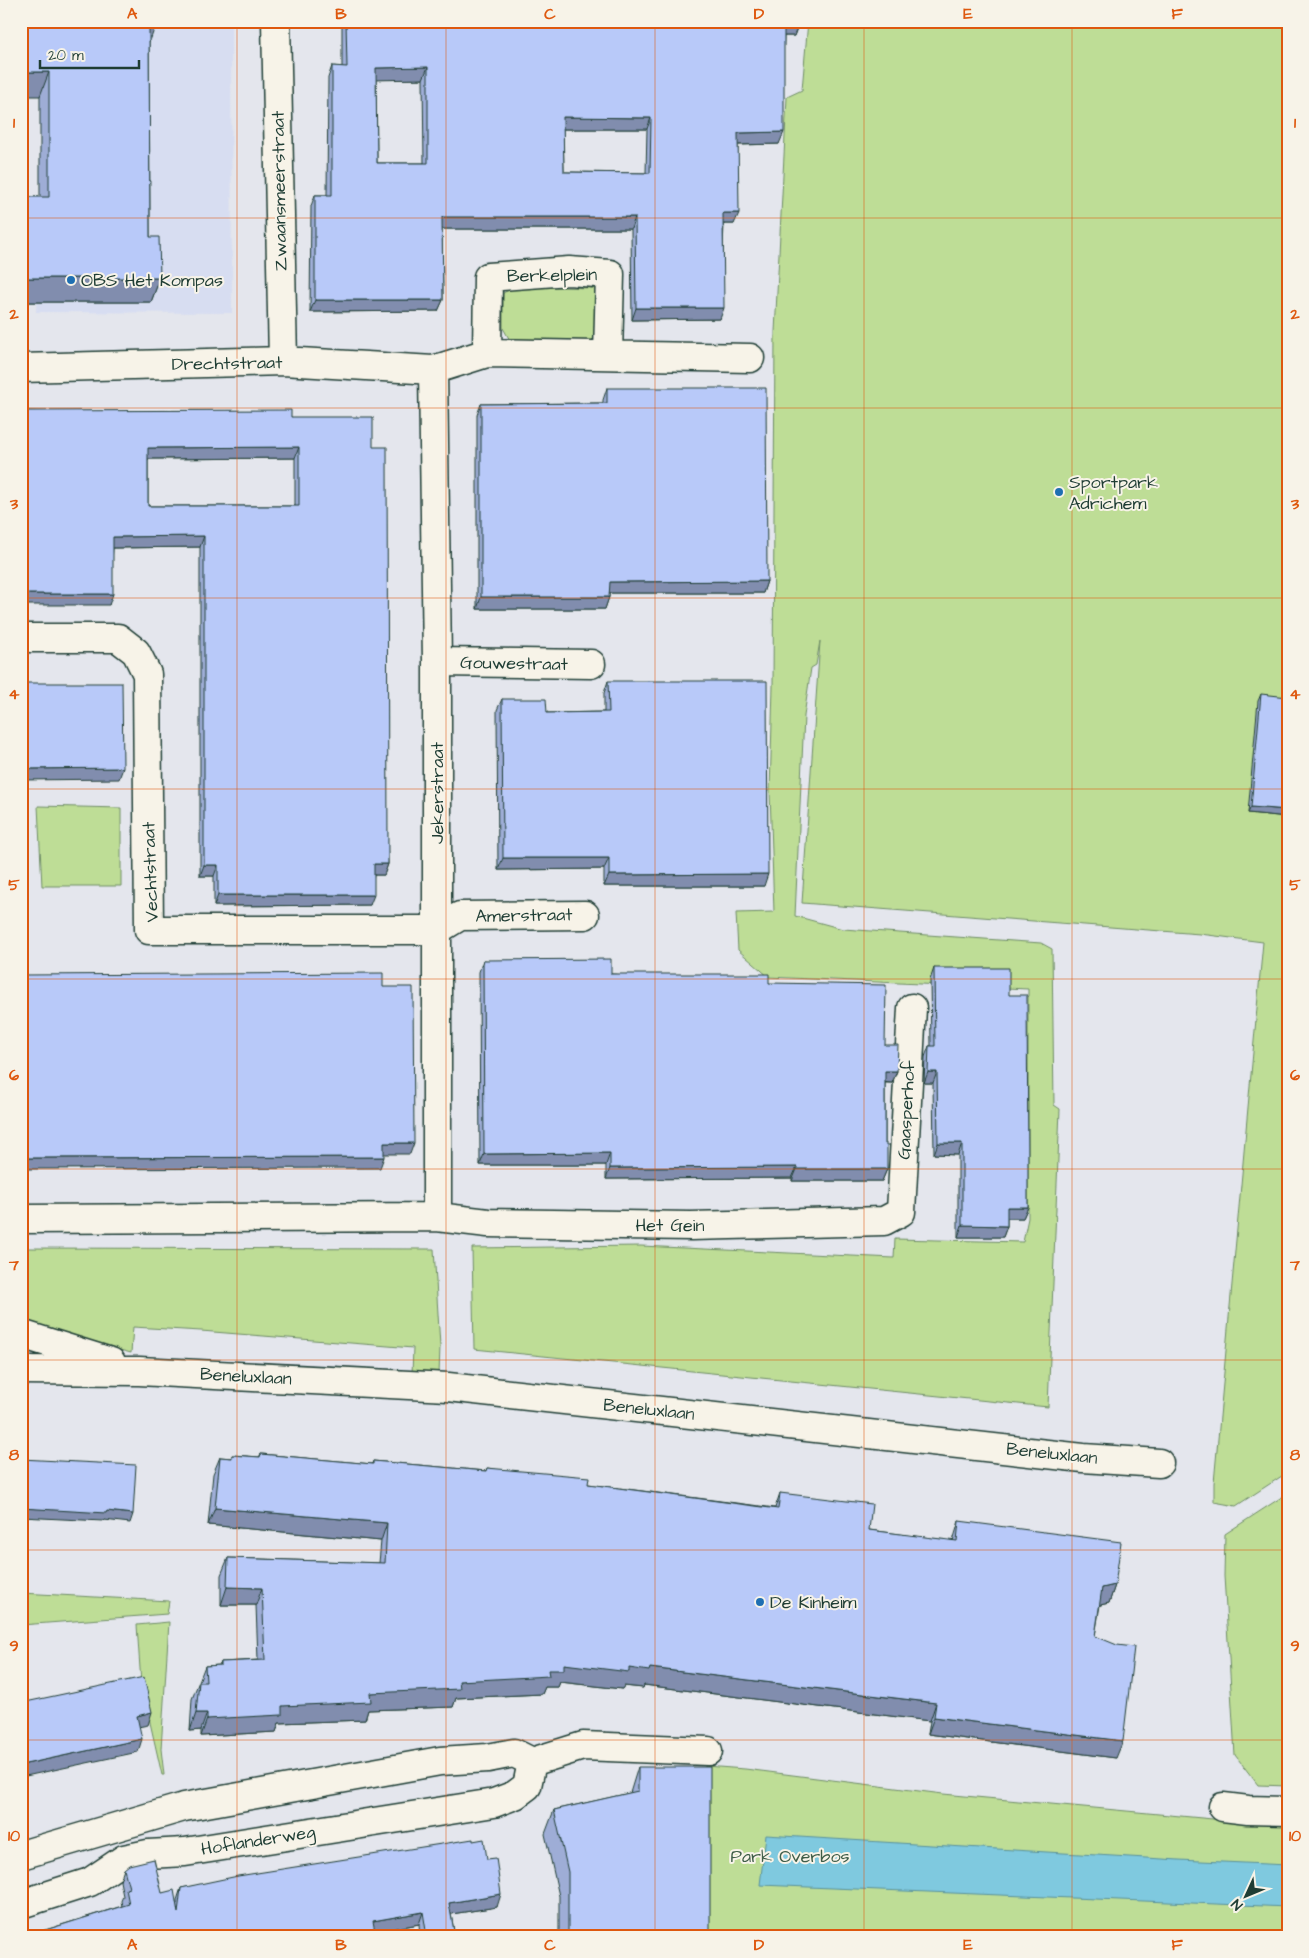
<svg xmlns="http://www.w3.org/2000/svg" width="1309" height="1958" viewBox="0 0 1309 1958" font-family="'Architects Daughter',sans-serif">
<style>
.built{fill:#d7ddf1}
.green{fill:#bedd96;stroke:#6e8d65}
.water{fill:#7fc9df;stroke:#59919b}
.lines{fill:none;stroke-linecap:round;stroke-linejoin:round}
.street-casing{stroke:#1f3d34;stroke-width:31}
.street{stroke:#f7f3e8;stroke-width:28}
.wall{fill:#9eadd6;stroke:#1f3d34;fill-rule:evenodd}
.shaded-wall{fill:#818dae;stroke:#1f3d34}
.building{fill:#b8c9f9;stroke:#1f3d34;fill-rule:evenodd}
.grid{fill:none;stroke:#de580e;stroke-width:1;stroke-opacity:0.55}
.poi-dot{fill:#1f6fb2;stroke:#f7f3e8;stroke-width:2}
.labels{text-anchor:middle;stroke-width:4;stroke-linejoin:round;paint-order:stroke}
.street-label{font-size:18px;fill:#1f3d34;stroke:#f7f3e8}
.poi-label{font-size:18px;fill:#1f3d34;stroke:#f7f3e8;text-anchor:start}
.park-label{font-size:18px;fill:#3f5d48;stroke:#f7f3e8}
.neatline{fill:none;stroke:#de580e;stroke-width:2}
.grid-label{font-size:16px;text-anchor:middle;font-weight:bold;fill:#de580e}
</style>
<rect width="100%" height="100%" fill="#e4e6ed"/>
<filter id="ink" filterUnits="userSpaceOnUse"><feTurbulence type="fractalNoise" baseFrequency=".02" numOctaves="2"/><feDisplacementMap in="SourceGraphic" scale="10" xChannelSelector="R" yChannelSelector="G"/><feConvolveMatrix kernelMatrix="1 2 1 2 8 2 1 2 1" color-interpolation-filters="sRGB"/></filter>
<g filter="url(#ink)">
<path class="built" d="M40,21H231L232,313L36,312L40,221Z"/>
<path class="green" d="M808,21H1288V1472L1236,1506L1214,1502V1483L1263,942L1200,934L802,903L820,641L816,665L811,668L804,716L795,916L843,929L1041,943L1052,949L1054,1105L1060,1109L1048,1407L474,1349L472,1248L641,1246L894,1258L895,1239L1023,1242L1028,1218V989L769,977L738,950L736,913L774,912L770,792L773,687L775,332L787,97L802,90Z
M517,286L593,288L601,292L600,333L591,341L511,342L503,328V293Z
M38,806L121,808V886H42Z
M21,1248L434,1249L440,1346L439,1375L412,1374L413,1348L201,1331L133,1327L131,1353L68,1336L21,1319Z
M1288,1493V1786L1258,1785L1235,1755L1224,1576L1225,1534Z
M21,1593L169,1601L167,1614L21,1625Z
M169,1622L161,1749L164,1775H162L141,1683L137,1625Z
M705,1766L745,1769L943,1794L1288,1826V1937H703Z"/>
<path class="water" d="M766,1835L1179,1860L1288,1865V1907L760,1885Z"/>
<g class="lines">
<g class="street-casing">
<path id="street" d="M276,21L283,361
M487,353L488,277L569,271L610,274L608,355
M21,368L283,361L433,370L487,353L750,358
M433,370L437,662V1217
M21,638H118L136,652L147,674L149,930H437L460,916L585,915
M437,662L591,664
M21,1219L437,1217L488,1223L691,1226L884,1221L901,1212L912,1008
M21,1334L111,1362
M21,1370L139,1371L448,1387L1083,1458L1159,1463
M1223,1807L1248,1810L1288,1811
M21,1855L184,1807L440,1761L488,1758L514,1753L532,1762L583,1746L708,1751
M21,1904L90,1882L124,1859L148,1854L185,1852L494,1803L515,1795L527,1786L532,1762"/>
</g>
<use href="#street" class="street"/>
</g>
<path class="wall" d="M21,21L150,41H149L150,237L160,278L151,302H21V197H40V96Z
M342,21H798V25L794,36H784L779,144L738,145L734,224H724L720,319L632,320L631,229H442L443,300L438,311L310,312L311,206L315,195H327L328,78L332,66L342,67ZM376,79H423L424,163H377ZM563,129H647L646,173L564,172Z
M607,388L767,581L763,593H609V597L605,609H477V415L481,404L603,403V400Z
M1288,407V459L1283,458Z
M21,411L291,417L373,447L388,864L384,875H374L370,905L214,906V876H200V547L113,548L109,605ZM295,458V506H148V459Z
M608,681L764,886H604V869L498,870L497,710L502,699L547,713L604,712V693Z
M1261,694L1288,817L1248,813L1258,701Z
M483,960L611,974L769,983L885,1045L897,1071L892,1083H885V1144L887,1169L882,1181H792V1178L606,1179V1165H480L479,972Z
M934,968L1009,995L1028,1207L1023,1218H1007V1226L1003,1237H958V1155L934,1154L933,1083H924L925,1057L929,1046H931L930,980Z
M261,1454L372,1464L373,1461L486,1471L487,1468L588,1484L775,1508L780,1493L869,1530L953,1541L959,1521L1115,1585L1109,1603L1100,1605L1095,1636L1116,1758L928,1734L930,1721L644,1685L643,1688L624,1686L622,1689L560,1682L558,1687H545L542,1694L456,1698L453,1707L368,1710L365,1720L279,1723L276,1732L201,1736V1730L190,1731L192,1699L205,1666L220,1665L221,1662L258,1660L256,1605H221V1575L228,1558L379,1563L381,1541L208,1525L213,1474L220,1457L231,1458L232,1455L259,1457Z
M638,1767L710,1937H559V1896L545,1834L554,1810L630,1793Z
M473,1841L487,1859L497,1907L451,1914L455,1937H420L419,1924L375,1932L376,1937H23L122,1906L121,1901L123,1896L120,1881L124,1869L162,1893L177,1904V1900L181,1888Z"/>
<path class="shaded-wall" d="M148,21H157L150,41L140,42Z
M784,25H798L794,36H780Z
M428,67L423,79L372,80L376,68Z
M21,72H49L40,96H21Z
M563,117L651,118L647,129H559Z
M784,132L779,144L734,145L738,133Z
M723,213H739L734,224H719Z
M442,217H635L631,229H438Z
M21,278H160L151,302H21Z
M315,300H443L438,311L310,312Z
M636,308H724L720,319L632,320Z
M1288,446V459L1283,458Z
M299,447L295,458L144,459L148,448Z
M204,536L200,547L109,548L113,537Z
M767,581L763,593H605L610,582Z
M21,594H113L109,605H21Z
M481,597H609L605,609H477Z
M123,768L119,779L21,780V769Z
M1251,807L1288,810V817L1248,813Z
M503,858H609L604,869L498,870Z
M374,864H388L384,875H370Z
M204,865H218L214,876H200Z
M768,874L764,886H604L609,875Z
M218,895H374L370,905L214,906Z
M885,1071H897L892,1083L881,1082Z
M928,1072H937L933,1083H924Z
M384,1143H414L410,1154H380Z
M938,1143H962L958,1155L934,1154Z
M610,1153L606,1165H480L484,1154Z
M384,1157L380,1168L21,1169V1158Z
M797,1167L792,1178L606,1179L610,1168Z
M797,1169H887L882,1181H792Z
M1007,1207H1028L1023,1218H1003Z
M962,1225L1007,1226L1003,1237H958Z
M21,1508L107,1511L133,1514L130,1523L104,1520L103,1521L21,1517Z
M215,1508L387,1523L381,1541L208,1525Z
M1115,1585L1109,1603L1096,1606L1102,1588Z
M227,1587L262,1588L256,1605H221Z
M564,1664L629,1668H650L936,1703L930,1721L644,1685L643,1688L624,1686L622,1689L560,1682L558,1687H545L542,1694L456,1698L453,1707L368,1710L365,1720L279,1723L276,1732L201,1736L207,1719L282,1706L370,1693L459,1681L548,1670Z
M152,1712L148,1725L133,1728L137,1716Z
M196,1713H207L201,1730L190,1731Z
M934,1717L1123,1741L1116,1758L928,1734Z
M142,1739L138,1752L21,1777V1765Z
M501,1894L497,1907L445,1915L449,1903Z
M423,1912L419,1924L368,1933L373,1921Z"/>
<path class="building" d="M21,21H149L150,237H159L160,278H21V197H49V72H21Z
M346,21H798V25H784V132L738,133L739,213H723L724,308H636L635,217H442L443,300H315V195H332V66L347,67ZM428,67V163H377L376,68ZM563,117L651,118L650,173L564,172Z
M607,388H766L767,581L610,582L609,597H481V404L607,403Z
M291,410V417H373V447H387L388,864H374V895H218V865H204V536L113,537V594H21V411ZM299,447V506H148V448Z
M608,681H767L768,874L609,875V858H503L502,699H546L547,713L609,712Z
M21,683H122L123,768L21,769Z
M1261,694L1288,697V810L1251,807Z
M611,959V974H769V983L886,985L885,1045H898L897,1071H885V1144H887V1169H797V1167L610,1168V1153L484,1154L483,960Z
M934,968H1009V995H1027L1028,1166V1207H1007V1226L962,1225V1143H938L937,1072H928L929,1046H935Z
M383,973V987H413L414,1143H384V1157L21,1158V975Z
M261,1454L373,1464V1461L486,1471L487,1468L589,1477L588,1484L778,1509L780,1493L872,1504L869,1530L957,1541L959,1521L1121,1542L1115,1585L1102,1588L1095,1636L1117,1645L1134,1647L1123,1741L934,1717L936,1703L650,1668L649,1671L629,1668V1672L564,1664V1670H548L549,1676L459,1681L460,1689L370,1693L371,1702L282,1706V1715L207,1719V1713H196L199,1682H206L205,1666L221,1665V1662L265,1660L262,1588L227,1587L228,1558L385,1563L387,1523L215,1508L220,1457L232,1458V1455L260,1457Z
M21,1459L136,1465L133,1514L107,1511L106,1513L21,1508Z
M144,1677L152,1712L137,1716L142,1739L21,1765V1703Z
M638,1767H710V1937H568V1872L554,1810L638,1791Z
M473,1839V1841L484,1839L487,1859L496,1858L501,1894L449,1903L455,1937H427L423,1912L373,1921L376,1937H283V1935L277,1937H23L129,1904L126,1889L129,1888L124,1869L129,1865L154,1859L162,1893L174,1890L178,1913L181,1888L238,1876Z"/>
</g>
<path class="grid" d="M237,21V1937M446,21V1937M655,21V1937M864,21V1937M1072,21V1937M21,218H1288M21,408H1288M21,598H1288M21,789H1288M21,979H1288M21,1169H1288M21,1360H1288M21,1550H1288M21,1740H1288"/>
<g class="poi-dot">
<circle cx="71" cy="280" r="5"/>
<circle cx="1059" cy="492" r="5"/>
<circle cx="760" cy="1602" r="5"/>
</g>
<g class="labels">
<g class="street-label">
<text transform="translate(279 191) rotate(-91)" y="6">Zwaansmeerstraat</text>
<text transform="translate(552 275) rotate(-1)" y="6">Berkelplein</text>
<text transform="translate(227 363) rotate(-1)" y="6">Drechtstraat</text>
<text transform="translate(514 663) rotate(1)" y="6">Gouwestraat</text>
<text transform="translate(437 793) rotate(-90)" y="6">Jekerstraat</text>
<text transform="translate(150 872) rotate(-92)" y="6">Vechtstraat</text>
<text transform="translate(524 915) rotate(-1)" y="6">Amerstraat</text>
<text transform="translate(906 1110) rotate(-87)" y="6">Gaasperhof</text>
<text x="670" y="1231">Het Gein</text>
<text transform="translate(246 1376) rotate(3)" y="6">Beneluxlaan</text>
<text transform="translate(649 1409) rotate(6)" y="6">Beneluxlaan</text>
<text transform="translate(1052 1453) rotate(6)" y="6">Beneluxlaan</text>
<text transform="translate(258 1840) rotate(-9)" y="6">Hoflanderweg</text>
</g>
<g class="poi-label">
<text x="81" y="286">OBS Het Kompas</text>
<text x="1069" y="488">Sportpark<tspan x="1069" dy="21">Adrichem</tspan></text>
<text x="770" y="1608">De Kinheim</text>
</g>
<g class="park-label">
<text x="790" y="1862">Park Overbos</text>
</g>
</g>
<rect width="1309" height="1958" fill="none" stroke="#f7f3e8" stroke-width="55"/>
<g transform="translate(1246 1896) rotate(226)" stroke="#f7f3e8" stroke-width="4" paint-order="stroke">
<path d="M0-4L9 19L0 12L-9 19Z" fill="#1f3d34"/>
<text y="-8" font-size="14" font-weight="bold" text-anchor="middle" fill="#1f3d34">N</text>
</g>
<path d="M40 60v8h99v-8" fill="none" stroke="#1f3d34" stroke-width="2.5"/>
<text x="48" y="60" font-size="15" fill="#1f3d34" stroke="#f7f3e8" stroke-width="4" paint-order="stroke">20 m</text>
<rect x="28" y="28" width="1254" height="1902" class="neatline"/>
<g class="grid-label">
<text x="132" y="19">A</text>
<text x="341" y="19">B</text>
<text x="550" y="19">C</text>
<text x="759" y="19">D</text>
<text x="968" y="19">E</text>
<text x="1177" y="19">F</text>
<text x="14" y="128">1</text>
<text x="1295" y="128">1</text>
<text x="14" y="319">2</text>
<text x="1295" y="319">2</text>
<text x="14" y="509">3</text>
<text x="1295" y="509">3</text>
<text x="14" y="699">4</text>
<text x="1295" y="699">4</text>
<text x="14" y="890">5</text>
<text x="1295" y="890">5</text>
<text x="14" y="1080">6</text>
<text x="1295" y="1080">6</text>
<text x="14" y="1270">7</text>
<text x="1295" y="1270">7</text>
<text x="14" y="1460">8</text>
<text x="1295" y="1460">8</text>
<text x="14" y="1651">9</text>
<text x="1295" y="1651">9</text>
<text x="14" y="1841">10</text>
<text x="1295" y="1841">10</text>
<text x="132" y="1950">A</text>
<text x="341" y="1950">B</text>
<text x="550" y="1950">C</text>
<text x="759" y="1950">D</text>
<text x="968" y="1950">E</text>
<text x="1177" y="1950">F</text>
</g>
</svg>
